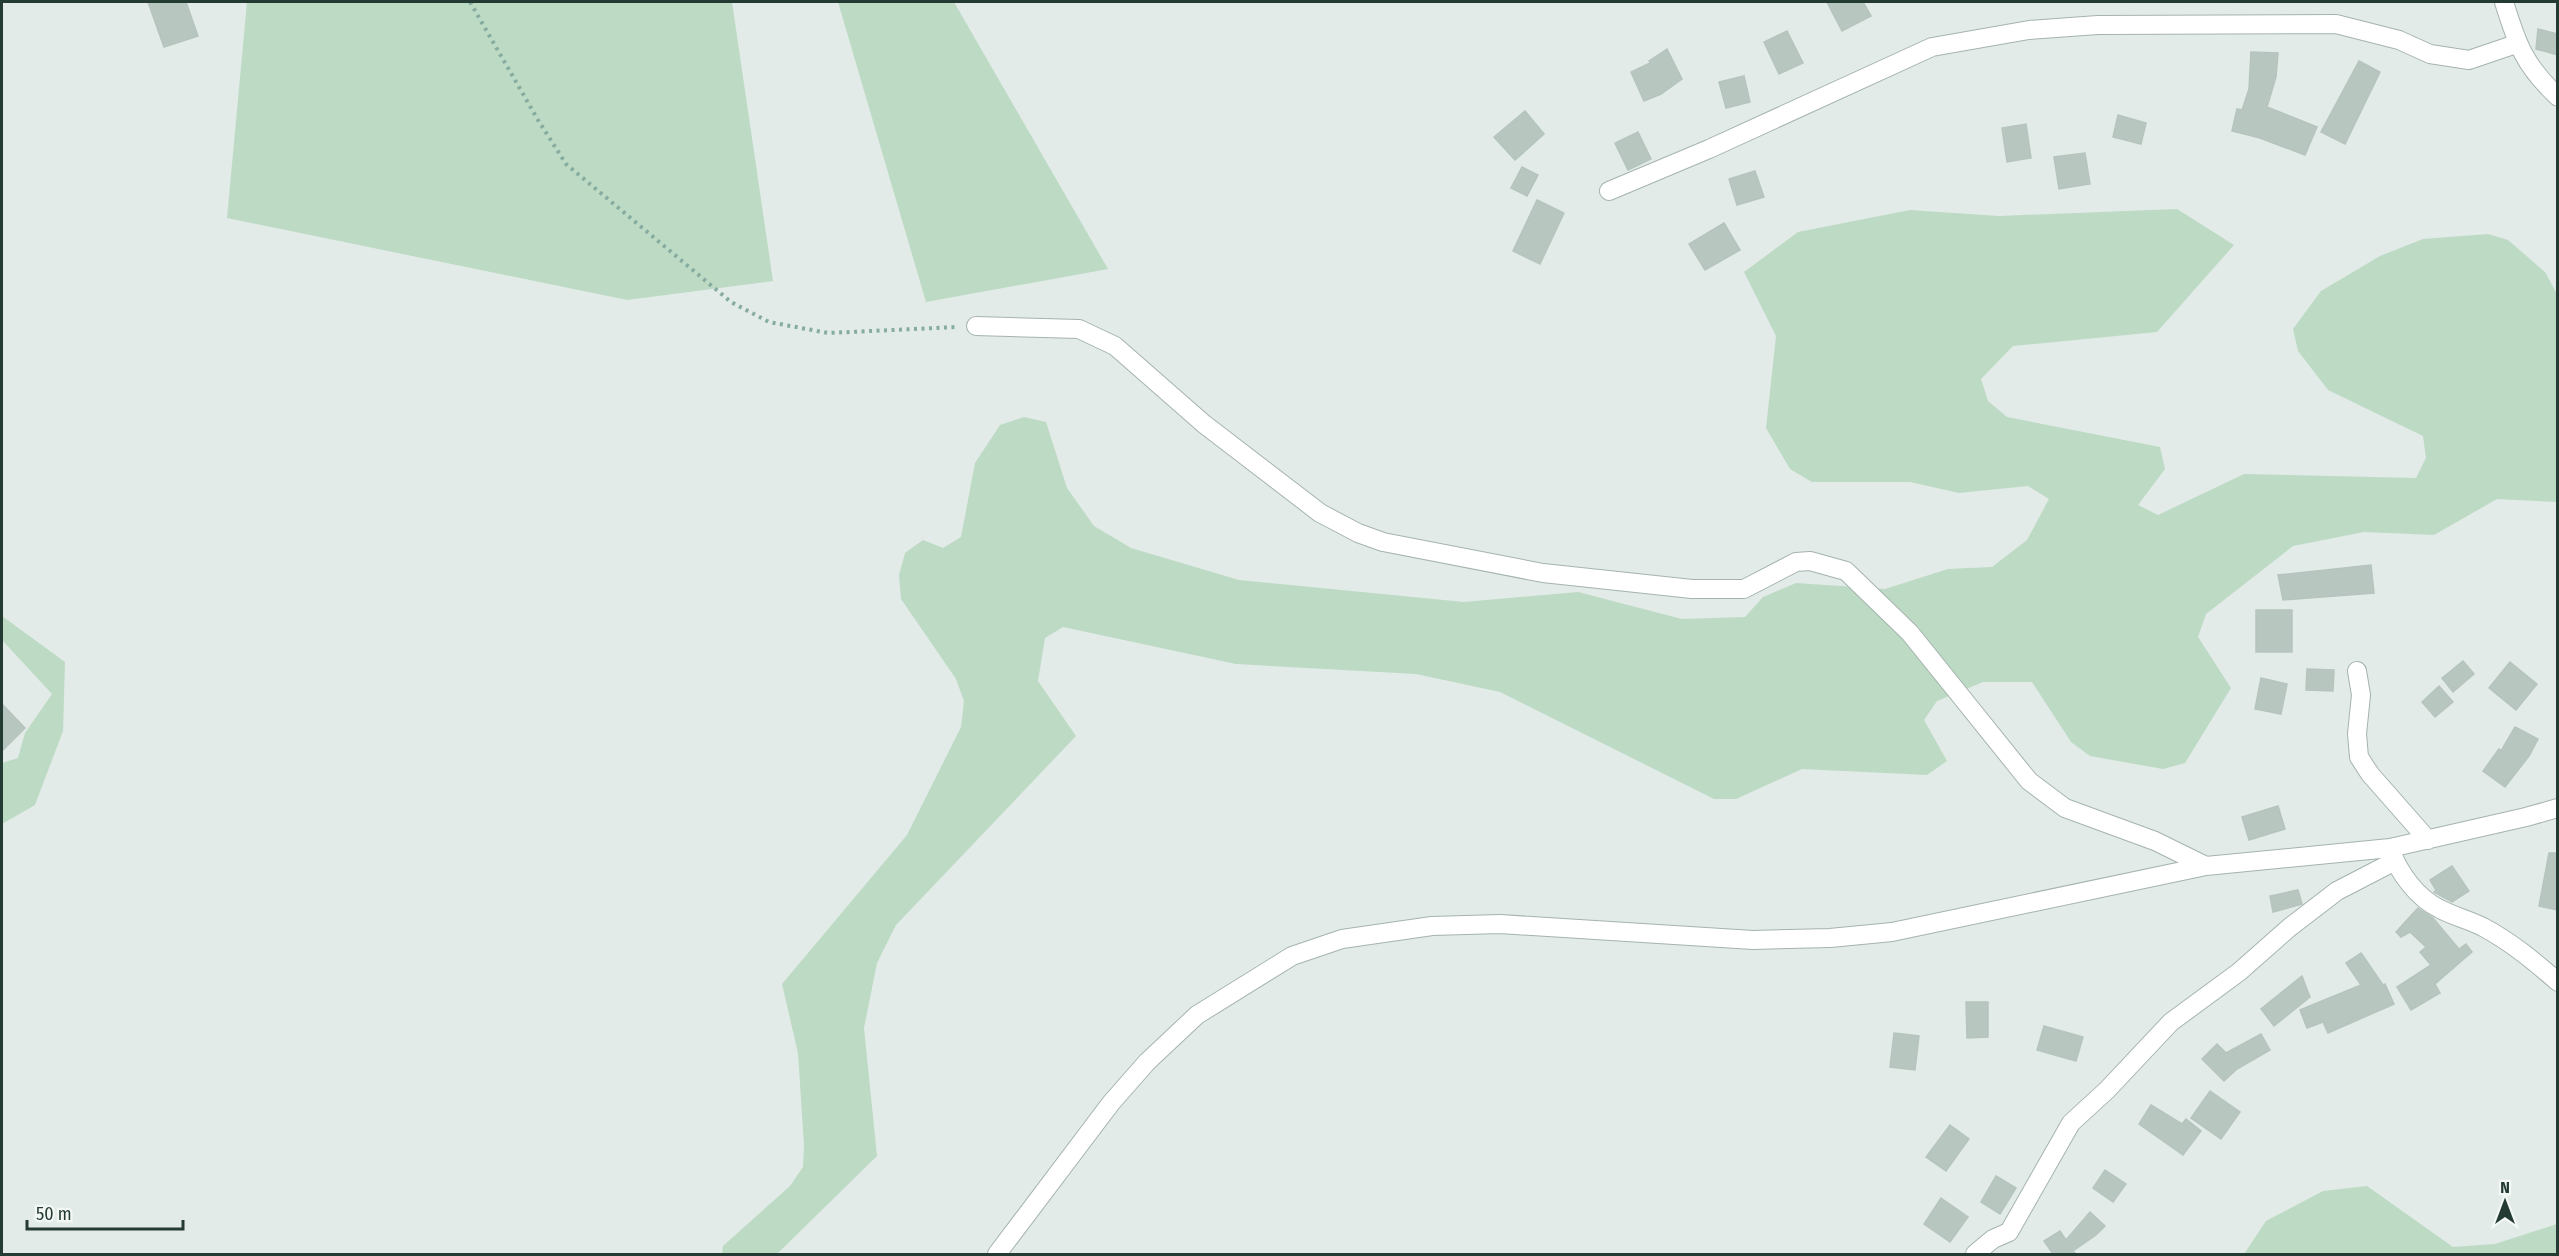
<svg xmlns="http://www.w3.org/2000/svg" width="2559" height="1256" viewBox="0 0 2559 1256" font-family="'Fira Sans Condensed',sans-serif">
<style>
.green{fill:#bddac5}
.building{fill:#b8c6c0;stroke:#b5c4be;stroke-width:1.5}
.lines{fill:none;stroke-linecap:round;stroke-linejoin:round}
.minor-casing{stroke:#a5b3ae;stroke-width:20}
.path{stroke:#86ac9f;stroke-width:4;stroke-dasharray:3 4.5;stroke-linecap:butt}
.minor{stroke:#fff;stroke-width:18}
</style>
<rect width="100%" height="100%" fill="#e2ebe7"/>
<path class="green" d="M247,2H732L773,281L627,300L227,218Z
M838,2H954L1108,269L926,302Z
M2177,209L2234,245L2157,332L2013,346L1981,379L1988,401L2007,417L2160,447L2165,469L2138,505L2158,515L2244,474L2416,478L2426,458L2423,436L2328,390L2298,351L2293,329L2321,291L2380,256L2423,239L2488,234L2508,240L2545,272L2557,294V502L2497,499L2434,535L2364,532L2293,546L2206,614L2198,637L2231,688L2185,763L2163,769L2090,756L2071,742L2032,682H1983L1937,701L1924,720L1947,761L1927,775L1802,769L1736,799H1714L1500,692L1416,674L1236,664L1063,627L1045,638L1038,681L1076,736L896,925L877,963L864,1028L877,1156L777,1254H722L723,1246L790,1186L803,1167L804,1145L798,1053L782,984L907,835L961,727L964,701L956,679L901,599L899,575L905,553L923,540L943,548L961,537L975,463L1000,425L1024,417L1046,422L1067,488L1094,526L1131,548L1239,580L1464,602L1578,592L1682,619L1745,617L1763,597L1796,583L1885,589L1948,569L1992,567L2027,540L2049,499L2028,486L1959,493L1910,482H1812L1790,469L1766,428L1776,336L1744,272L1798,232L1910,210L1999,216Z
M2,616L65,662L63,731L35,805L2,824V763L18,758L25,733L52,694L2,640Z
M2367,1186L2453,1247L2495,1244L2557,1224V1254H2244L2266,1221L2323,1191Z"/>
<path class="building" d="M148,2H186L198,36L164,47Z
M1827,2H1863L1871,16L1842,31Z
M2538,29L2558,34V55L2536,49Z
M1787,31L1803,63L1779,74L1764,42Z
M1667,49L1682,79L1661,94L1644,101L1631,72L1650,63L1649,61Z
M2251,52L2278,53L2276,77L2267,107L2317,127L2305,155L2260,138L2232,131L2237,109L2242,110L2249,89Z
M2359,61L2380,72L2345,144L2321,132Z
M1744,76L1750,102L1726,108L1719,82Z
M1525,111L1544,134L1515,160L1494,137Z
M2118,115L2146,123L2141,144L2113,137Z
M2026,124L2031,158L2007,162L2002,128Z
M1638,132L1651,159L1628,170L1615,143Z
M2085,153L2090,184L2059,189L2054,157Z
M1522,167L1538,175L1527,196L1511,188Z
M1755,171L1764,197L1737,205L1729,179Z
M1537,200L1564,213L1540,264L1513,251Z
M1724,223L1740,250L1705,270L1689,244Z
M2371,565L2374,593L2283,600L2278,575Z
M2256,610H2292V652H2256Z
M2463,661L2474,674L2453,692L2442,678Z
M2510,662L2537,684L2516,710L2489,688Z
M2307,669L2334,670L2333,691L2306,690Z
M2261,678L2287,684L2281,714L2255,709Z
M2439,686L2453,702L2435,717L2422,702Z
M2,704L25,728L2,751Z
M2515,727L2538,739L2529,756L2505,787L2483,771L2499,749L2501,751Z
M2278,806L2285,829L2249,840L2242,817Z
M2549,853H2558V910L2539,906Z
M2452,866L2469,891L2452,902L2434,892L2436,890L2430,880Z
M2298,890L2302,904L2273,912L2270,896Z
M2418,908L2433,918L2459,949L2466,944L2472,952L2435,984L2440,993L2411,1010L2397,987L2431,965L2420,952L2426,947L2410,932L2401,937L2396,932Z
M2361,953L2383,985L2385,984L2394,1004L2328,1033L2323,1022L2307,1028L2300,1010L2361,985L2346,963Z
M2302,976L2310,997L2274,1026L2261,1009Z
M1966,1002H1988V1037L1967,1038Z
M2044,1026L2083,1037L2076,1061L2037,1050Z
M1894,1033L1919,1036L1915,1070L1890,1067Z
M2261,1034L2270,1050L2237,1069L2224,1081L2202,1059L2217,1044L2226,1053Z
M2210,1091L2240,1112L2221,1139L2191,1118Z
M2151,1105L2182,1124L2186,1119L2201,1131L2183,1155L2139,1124Z
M1950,1125L1969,1139L1946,1171L1926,1157Z
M2105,1170L2126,1184L2113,1202L2093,1188Z
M1996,1176L2016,1188L2000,1214L1981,1202Z
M1941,1198L1968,1217L1950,1242L1924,1224Z
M2090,1212L2105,1226L2096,1235L2073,1251L2076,1254H2053L2044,1241L2060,1231L2066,1240Z"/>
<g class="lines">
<g class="minor-casing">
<path id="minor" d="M2504,2C2517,44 2524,65 2558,97
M1609,191L1709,149L1932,47L2029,30L2098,25L2336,24L2399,40L2430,54L2469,60L2516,44
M976,326L1079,329L1115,346L1204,424L1320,513L1358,533L1383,542L1543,573L1692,589H1744L1796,562L1810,561L1846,571L1910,633L2029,781L2065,808L2155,841L2206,866
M2357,671L2361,695L2357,734L2359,757L2370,774L2428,840
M2390,849C2399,873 2417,898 2440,909C2453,916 2469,920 2483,927C2511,942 2534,961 2558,982
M997,1254L1111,1103L1147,1062L1197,1015L1292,956L1342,939L1432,926L1500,924L1753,940L1830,938L1892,932L2206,866L2390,848L2526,817L2558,808
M1975,1254L1993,1239L2009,1232L2071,1123L2107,1090L2171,1022L2239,972L2290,927L2337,891L2395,861"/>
</g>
<path class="path" d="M470,2L538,120L566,164L731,302L769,322L828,333L957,327"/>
<use href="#minor" class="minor"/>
</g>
<rect width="2559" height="1256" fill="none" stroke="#243b34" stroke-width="6"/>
<g transform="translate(2505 1202)" stroke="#f3f8f5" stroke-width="4.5" paint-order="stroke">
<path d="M0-4.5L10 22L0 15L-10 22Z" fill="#243b34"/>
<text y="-9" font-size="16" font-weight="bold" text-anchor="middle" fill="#243b34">N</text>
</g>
<path d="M27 1220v9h156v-9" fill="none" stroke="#243b34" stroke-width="3"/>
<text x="36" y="1220" font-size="18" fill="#243b34" stroke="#f3f8f5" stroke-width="4.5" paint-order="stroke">50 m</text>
</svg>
